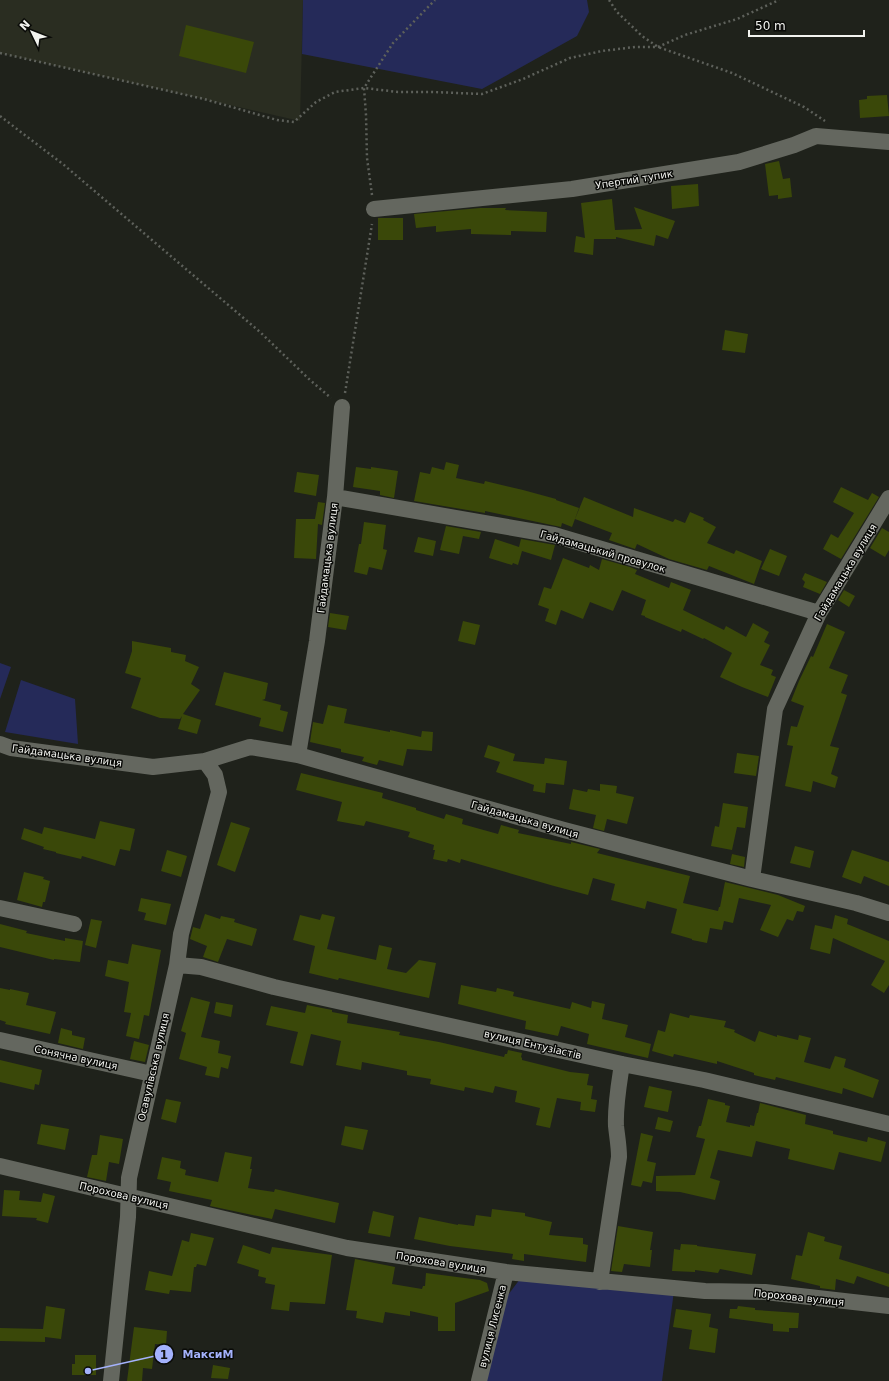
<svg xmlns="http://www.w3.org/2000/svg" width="889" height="1381" viewBox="0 0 889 1381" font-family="'DejaVu Sans',sans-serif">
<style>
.built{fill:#2a2d21}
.green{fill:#252a59}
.building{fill:#3a4809}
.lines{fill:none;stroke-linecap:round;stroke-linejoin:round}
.path{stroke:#5e615b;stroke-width:2.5;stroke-dasharray:2 3;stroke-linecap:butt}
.minor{stroke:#64675f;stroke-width:16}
.labels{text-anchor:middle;stroke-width:3;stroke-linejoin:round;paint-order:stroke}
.street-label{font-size:10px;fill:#f2f3ef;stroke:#0a0b08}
.leader{fill:none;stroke:#a4b2fc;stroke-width:1.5}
.callout-dot{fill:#a4b2fc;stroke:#0a0b08;stroke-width:1.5}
.mark-label{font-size:12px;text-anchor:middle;font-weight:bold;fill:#111}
.callout-label{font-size:11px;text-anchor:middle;font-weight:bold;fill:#a4b2fc;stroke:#0a0b08;stroke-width:3;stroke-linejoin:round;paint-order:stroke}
</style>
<rect width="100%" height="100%" fill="#1f221b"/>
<path class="built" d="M0,0H303L300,121L0,53Z"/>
<path class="green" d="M303,0H587L589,12L577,36L482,89L302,54Z
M0,663L11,667L0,699Z
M21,680L75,699L78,744L5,732Z
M520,1279L674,1291L662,1381H483L502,1303Z"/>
<path class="building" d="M186,25L254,42L246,73L179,56Z
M887,95L889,116L860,118L859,100L867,99V96Z
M779,161L783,179L790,178L792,197L778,199V195L769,196L765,164Z
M698,184L699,206L672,209L671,186Z
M612,199L615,230L642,229L634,207L675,221L668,239L656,235L654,246L616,237V239H594L593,255L574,252L576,236L585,238L581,203Z
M480,208H506L505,210L547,212L546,232L511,231V235L471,234V229L436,232V226L416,228L414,214Z
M378,218H403V240H378Z
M725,330L748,334L745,353L722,350Z
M446,462L459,465L456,478L484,484L485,481L523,490L556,499V500L579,508L572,527L562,523L561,527L485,511V513L414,501L420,472L430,474L432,467L444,470Z
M356,467L371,469V467L398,471L394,498L380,495V491L353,487Z
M297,472L319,475L316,496L294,492Z
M841,487L868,500L872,493L879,497L841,559L823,549L831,534L838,538L854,513L833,502Z
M584,497L633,517L634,508L673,522L675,519L685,523L690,512L704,518L703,520L716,527L707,543L734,554L736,550L762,561L754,584L709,566L707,570L669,559L637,544L635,549L609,540L612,533L575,519Z
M318,502L325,503L322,525L318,524L316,559L294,558L296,519H315Z
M364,522L386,525L383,549L387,550L382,570L369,567L367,575L354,572L359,544H361Z
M446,526L481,532L479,539L463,536L459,554L440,550Z
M882,528L889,532V550L885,557L870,548Z
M418,537L436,541L433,556L414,552Z
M495,539L519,547L521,539L555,545L551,560L522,551L518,565L513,563L512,565L489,558Z
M770,549L787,556L779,576L761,569Z
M563,558L589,568L590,565L599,570L602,559L630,567L637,570L635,574L669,588L671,582L691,590L683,610L724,630L726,626L746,637L753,623L769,632L764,642L770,645L760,665L773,670L771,675L776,677L768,697L742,687L720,677L732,653L704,638L703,639L682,629L681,632L645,617V616L641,615L646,600L622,590L613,611L590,602L583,619L561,610L556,625L545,621L549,609L538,605L544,587L551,589Z
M805,573L827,582L820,594L803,587L805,582L802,579Z
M844,590L855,596L849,607L838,600Z
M330,613L349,616L346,630L328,627Z
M463,621L480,625L475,645L458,641Z
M827,624L845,632L829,668L848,675L841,693L847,695L830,746L839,748L831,774L838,777L835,788L813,781L811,792L785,786L793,746L787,745L791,726L797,727L804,706L791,701L799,681L811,656L813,657Z
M132,641L171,648V652L186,655L185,661L199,667L191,684L200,690L183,714L201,720L197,734L178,729L182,716L180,719L160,718L131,708L141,678L125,673L132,651Z
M224,672L268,683L265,699L262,700L281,705L280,710L288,712L283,732L259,726L261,718L215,705Z
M328,705L347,709L344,723L390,732V730L421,737L422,731L433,732L432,751L407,749L403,766L379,760L377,765L362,761L364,757L341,752V749L310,742L313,722L323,724Z
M488,745L515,754L513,761L544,764L545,758L567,761L564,785L546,783L545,793L533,791L534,785L496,772L500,762L484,757Z
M737,753L759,756L756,776L734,773Z
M301,773L383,793L382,798L416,808V810L444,819L446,814L463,819L462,824L498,834L501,825L519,830L518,833L571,844V842L600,849L597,853L690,876L683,903L718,911L719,907H720L725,882L778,895L805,906L803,912L797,911L793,921L787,919L778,937L760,930L771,905L739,898L733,923L724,921L722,930L710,928L707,943L692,940V939L671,933L677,909L647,901L645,909L611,900L615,884L593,878L588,895L554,886L461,859L460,863L448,859L447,862L433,859L435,850H433L434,845L408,837L410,832L366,821L364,826L337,821L342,802L296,790Z
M600,784L617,786L616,793L634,797L627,824L607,819L604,831L593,828L596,815L569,809L573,789L587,792L588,789L600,791Z
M723,803L748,807L745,828L737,827L732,850L711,846L715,826L719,827Z
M100,821L135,829L130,851L120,849L115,866L82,856L81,859L56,853V852L43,849L44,847L21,839L24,828L42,834L44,827L95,839Z
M231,822L250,828L235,872L217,865Z
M795,846L814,851L810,868L790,863Z
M167,850L187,856L181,877L161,871Z
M852,850L889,862V886L864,876L861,884L842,877Z
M732,854L745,857L744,867L730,864Z
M24,872L44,877L43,879L50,881L45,902H43L42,907L17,900Z
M141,898L171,904L166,925L144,920L146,913L138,911Z
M205,914L220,919L221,916L235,919L234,922L257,929L252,946L227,939L218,962L203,957L207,946L190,939L193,927L200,929Z
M322,914L335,917L327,949L376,960L379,945L392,948L387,969L406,973L419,960L436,963L429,998L401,992L339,978L338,980L309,973L315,946L293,940L300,915L320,920Z
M835,915L848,919L847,924L889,941V985L884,993L871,985L885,961L833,938L830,954L810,949L815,925L832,929Z
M91,919L102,921L96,948L85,945Z
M0,924L27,931L26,933L65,941V938L83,941L80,962L54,959V960L0,947Z
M132,944L161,950L149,1016L144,1015L139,1039L126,1036L131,1013L124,1012L129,982L105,976L108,960L128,964Z
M461,985L496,992L497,988L514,992L513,996L570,1009L572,1002L591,1008L592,1001L605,1004L602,1019L628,1025L625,1037L651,1044L648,1058L587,1044L589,1034L561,1026L558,1036L525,1029L526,1021L458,1004Z
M0,988L10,990V989L29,993L26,1005L56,1012L50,1034L5,1024L6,1022L0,1020Z
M191,997L210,1002L201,1037L220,1041L218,1053L231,1056L228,1069L221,1067L219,1078L205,1075L207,1067L179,1059L186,1033L181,1031Z
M216,1002L233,1005L231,1017L214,1013Z
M307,1005L332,1010V1012L348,1015L347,1023L400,1032L399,1035L439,1042L504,1057L505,1054H507L508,1050L522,1053L521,1057L522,1058V1060L570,1072L589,1074L587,1085L593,1086L591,1099L597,1100L595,1112L580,1110L581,1102L557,1098L550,1128L536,1125L540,1108L515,1102L517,1091L495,1086L493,1093L465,1087L464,1091L430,1084L431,1079L407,1075V1071L362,1062L361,1070L336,1065L341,1041L311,1034L303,1066L290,1063L298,1032L266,1025L271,1006L305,1013Z
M670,1013L689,1018L690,1015L726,1021L724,1027L735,1030L734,1032L755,1042L759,1031L777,1037V1035L798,1040L799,1035L811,1038L804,1062L830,1069L835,1056L846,1059L844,1067L879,1080L873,1098L843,1088L842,1094L776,1077L775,1080L754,1075V1073L717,1061V1064L674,1054L673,1057L652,1051L658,1030L665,1032Z
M61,1028L72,1031V1035L85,1038L83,1049L58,1043Z
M134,1041L149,1045L145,1062L130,1059Z
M0,1060L42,1070L39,1085L35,1084L34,1090L0,1082Z
M649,1086L672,1091L668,1112L644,1107Z
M166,1099L181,1102L176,1123L161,1119Z
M708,1099L725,1103V1105L730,1106L726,1122L750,1127V1125L754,1126L757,1113H758L760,1103L806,1115L805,1124L833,1131V1134L867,1142L868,1137L886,1142L881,1162L839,1152L834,1170L788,1159L790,1149L756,1141L752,1157L718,1150L710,1178L720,1181L715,1200L680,1192L656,1191V1176L695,1175L705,1139L696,1137L699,1126H701Z
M658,1117L673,1121L670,1132L655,1129Z
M41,1124L69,1129L65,1150L37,1144Z
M345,1126L368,1130L363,1150L341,1145Z
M641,1133L653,1136L647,1161L656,1163L652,1183L643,1181L641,1187L631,1185Z
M100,1135L123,1139L119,1164L109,1162L106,1181L87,1177L92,1155H97Z
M225,1152L252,1157L250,1169H252L248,1188L274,1192L275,1189L339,1203L335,1223L275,1209L272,1219L210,1206L212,1200L169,1191L171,1182L157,1179L162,1157L181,1161L180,1168L186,1170L185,1175L218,1182Z
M4,1190L20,1191L19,1200L41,1202L43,1193L55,1196L48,1223L36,1220L37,1218L2,1216Z
M492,1209L525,1213V1216L552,1222L549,1235L583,1238V1244L588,1245L586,1262L524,1254V1261L512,1259L513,1254L450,1246L414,1239L419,1217L458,1225V1224L474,1226L476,1215L491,1217Z
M373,1211L394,1216L390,1237L368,1233Z
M618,1226L653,1232L650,1250H652L650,1267L624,1264L622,1272L611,1271Z
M808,1232L825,1237L824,1241L842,1246L839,1259L889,1274V1287L857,1276L854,1284L836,1279L835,1290L820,1288V1286L791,1279L796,1255L802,1256Z
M191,1233L214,1238L206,1266L197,1264L196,1267H194L191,1292L170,1290L169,1294L145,1290L149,1271L172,1276L182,1240L189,1242Z
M681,1244L697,1245V1246L756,1254L752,1275L720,1269L718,1273L695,1270V1272L672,1271L674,1249L680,1250Z
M243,1245L270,1254L272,1247L332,1255L325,1304L290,1302L289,1311L271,1309L275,1285L265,1283L266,1278L258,1276L259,1270L237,1263Z
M355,1259L395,1267L392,1284L422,1289L423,1286H425L426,1273L480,1280L487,1283L489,1291L455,1303V1331H438V1317L410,1311V1316L385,1312L383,1323L356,1318L357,1311L346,1310Z
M46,1306L65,1309L61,1339L45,1337V1342L0,1341V1328L43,1329Z
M738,1306L755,1308V1310L799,1313L798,1328H789V1332L773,1331V1324L729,1318L730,1309H737Z
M676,1309L711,1314L709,1327L718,1329L715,1353L689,1349L692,1330L673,1327Z
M134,1327L167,1331L166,1345L155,1344L152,1369L143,1368L142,1381H127Z
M75,1355H96V1375H72V1364H75Z
M213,1365L230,1368L228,1379L211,1378Z"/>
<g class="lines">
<path class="path" d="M609,0L617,12L642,36L658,47L732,73L804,107L825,121
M0,53L204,99L277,120L294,122L316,102L335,92L364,88L398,92H433L482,94L523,79L570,58L602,51L635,47H658L685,35L737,19L779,0
M0,116L64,165L173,258L260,332L310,380L331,398
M372,195L367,158L366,115L364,88L393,43L435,0
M345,393L372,224"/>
<path class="minor" d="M374,209L572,189L739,162L794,145L816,136L889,142
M335,497L554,535L819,613
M0,744L11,748L153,767L205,761L250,747L298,755L564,830L752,879L856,903L889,913
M298,755L317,641L335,497L342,407
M752,879L775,709L819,613L889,498
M0,908L74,924
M177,965L201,967L274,987L622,1064L704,1080L889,1124
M0,1040L152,1074
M0,1166L347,1248L506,1272L705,1291L765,1292L889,1306
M600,1282L619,1157C619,1146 617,1136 616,1126C615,1105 619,1084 622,1064
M111,1381L128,1217L129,1178L177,965L181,934L219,792L215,775L205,761
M479,1381L506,1272"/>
</g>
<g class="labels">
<g class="street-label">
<text transform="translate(634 179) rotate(-9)" y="4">Упертий тупик</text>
<text transform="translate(603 551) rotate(16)" y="4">Гайдамацький провулок</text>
<text transform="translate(327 558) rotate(-83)" y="4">Гайдамацька вулиця</text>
<text transform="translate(845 572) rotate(-59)" y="4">Гайдамацька вулиця</text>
<text transform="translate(67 755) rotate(8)" y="4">Гайдамацька вулиця</text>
<text transform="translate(525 819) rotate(16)" y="4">Гайдамацька вулиця</text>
<text transform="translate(533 1044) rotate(13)" y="4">вулиця Ентузіастів</text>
<text transform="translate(76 1057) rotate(12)" y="4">Сонячна вулиця</text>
<text transform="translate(153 1067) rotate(-77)" y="4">Осавулівська вулиця</text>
<text transform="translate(124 1195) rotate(13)" y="4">Порохова вулиця</text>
<text transform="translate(441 1262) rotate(9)" y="4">Порохова вулиця</text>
<text transform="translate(799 1297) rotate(6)" y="4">Порохова вулиця</text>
<text transform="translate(492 1326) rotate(-76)" y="4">вулиця Лисенка</text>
</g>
</g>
<path class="leader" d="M88 1371L164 1354"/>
<g class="callout-dot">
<circle cx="88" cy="1371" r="4"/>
<circle cx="164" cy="1354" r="10"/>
</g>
<g class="mark-label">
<text x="164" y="1359">1</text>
</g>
<g class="callout-label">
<text x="208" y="1358">МаксиМ</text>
</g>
<g transform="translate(32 32) rotate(313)" stroke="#0a0b08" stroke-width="3" paint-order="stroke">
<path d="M0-3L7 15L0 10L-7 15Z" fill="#f2f3ef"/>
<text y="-6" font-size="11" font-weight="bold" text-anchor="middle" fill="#f2f3ef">N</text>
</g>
<path d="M749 30v6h115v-6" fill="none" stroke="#f2f3ef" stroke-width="2"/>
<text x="755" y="30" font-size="12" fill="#f2f3ef" stroke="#0a0b08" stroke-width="3" paint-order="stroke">50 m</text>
</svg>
